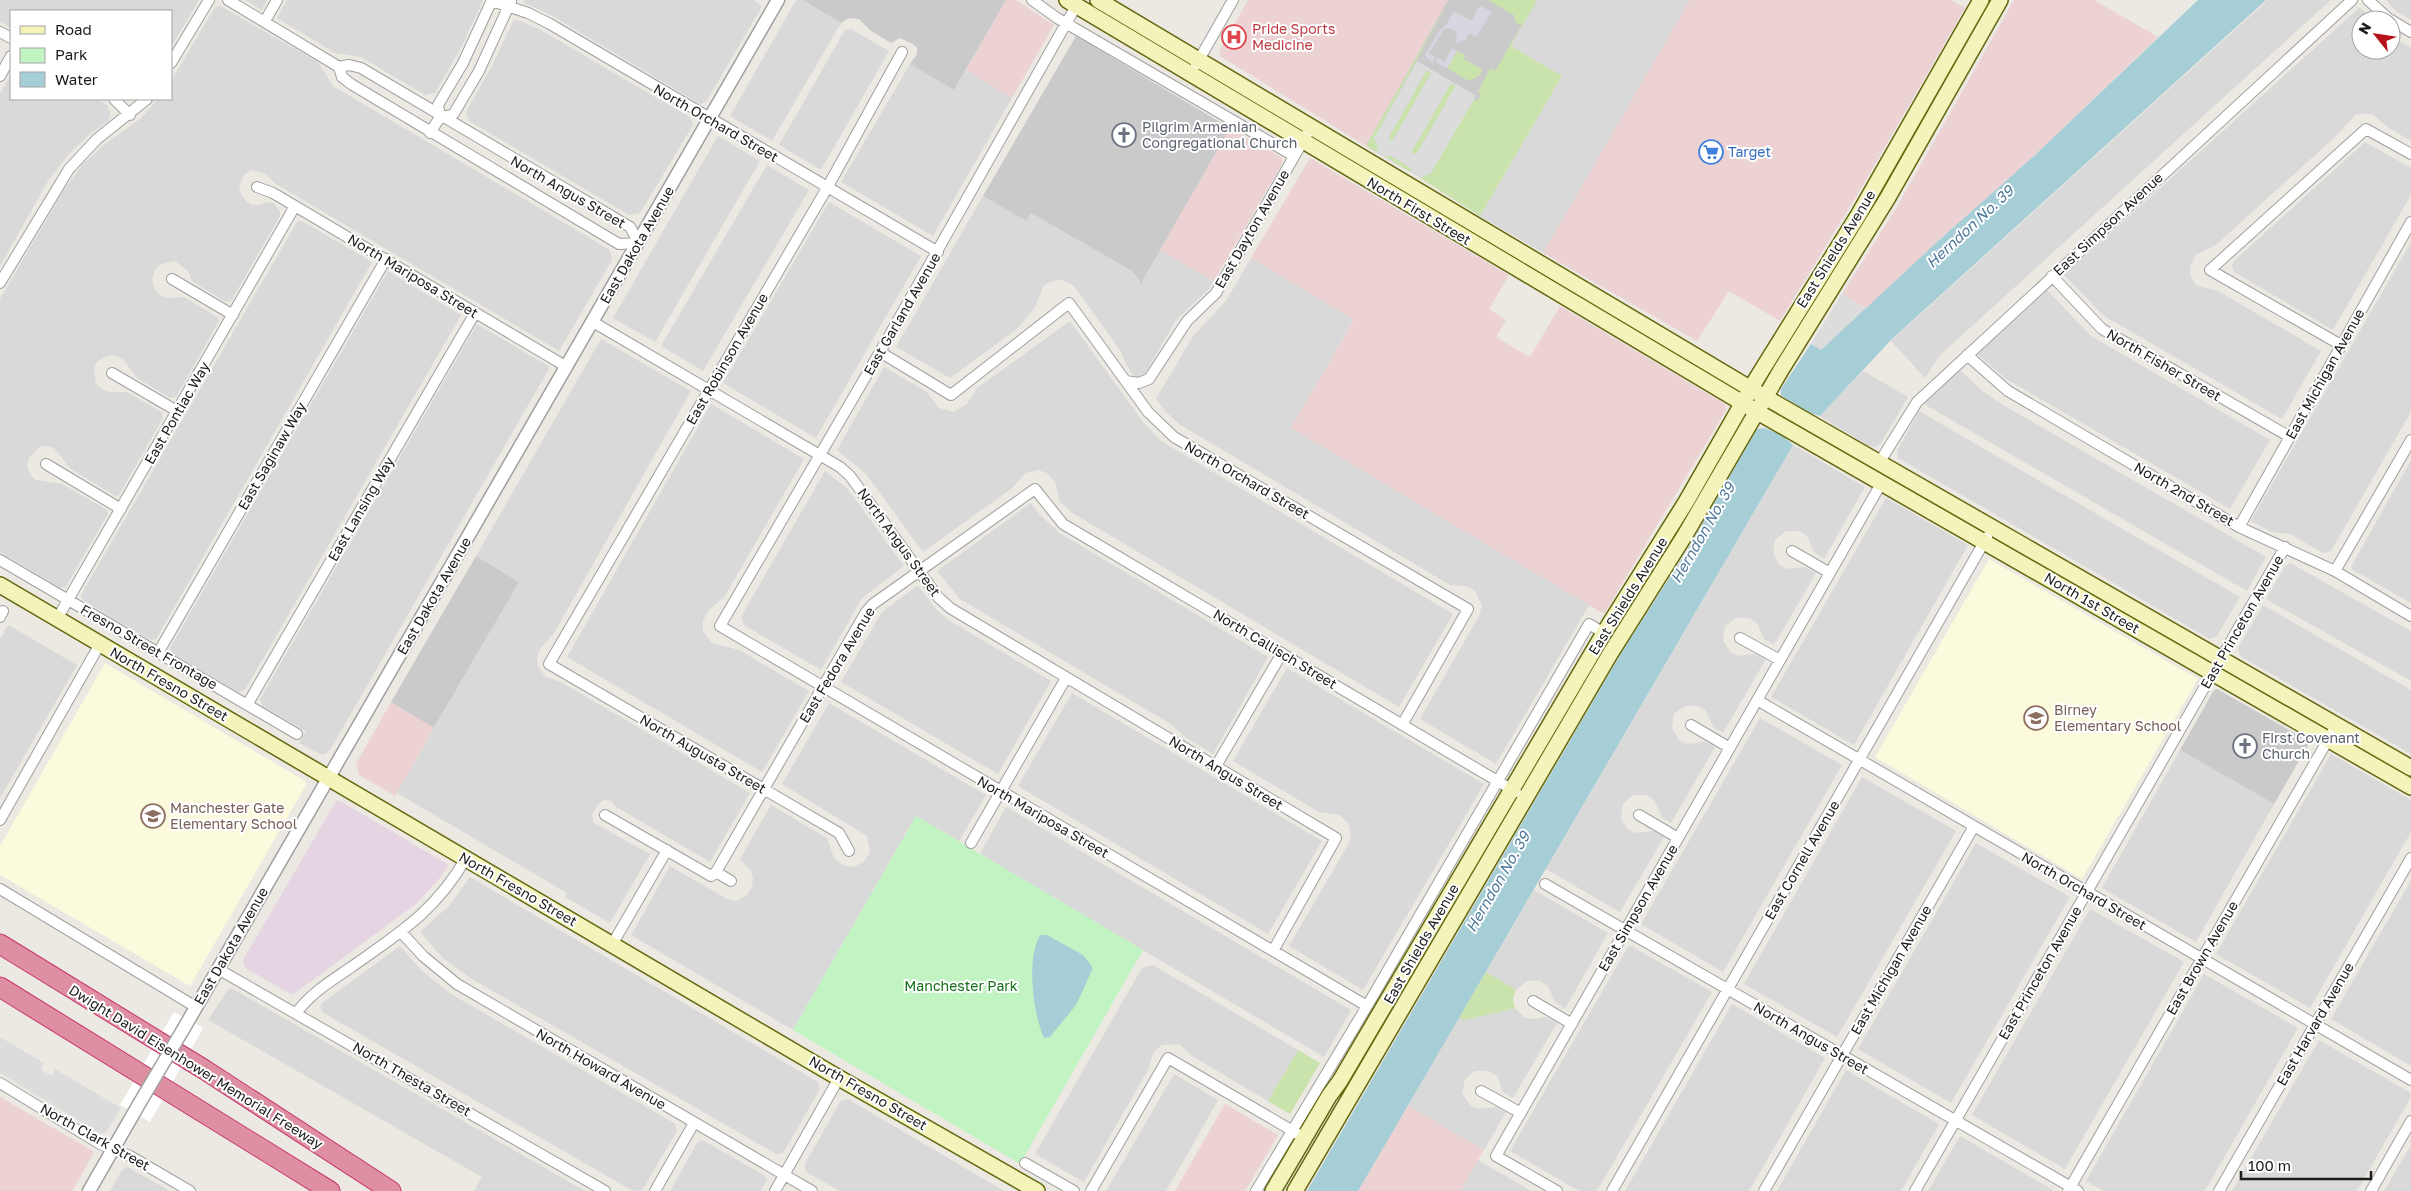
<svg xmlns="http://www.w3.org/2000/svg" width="2411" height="1191" viewBox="0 0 2411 1191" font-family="'Golos Text',sans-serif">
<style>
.residential{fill:#dad9d9}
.commercial{fill:#ecd2d3}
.industrial{fill:#e5d5e3}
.education{fill:#fcfadc}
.religious{fill:#cacaca}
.grass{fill:#cae3ac}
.park{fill:#c2f4c3}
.parking{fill:#dcdcdc;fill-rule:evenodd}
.plaza{fill:#d7d7e2}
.water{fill:#a6ced7}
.pier{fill:#fff}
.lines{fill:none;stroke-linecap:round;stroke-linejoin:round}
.minor-casing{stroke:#a0a0a0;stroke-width:12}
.tertiary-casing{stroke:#a0a0a0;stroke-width:15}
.secondary-casing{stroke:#63680e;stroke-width:18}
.motorway-casing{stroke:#c7336d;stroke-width:21}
.minor{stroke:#fff;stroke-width:10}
.tertiary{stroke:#fff;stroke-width:12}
.secondary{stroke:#f3f3ba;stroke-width:15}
.motorway{stroke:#de90a2;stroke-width:19}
.tertiary-bridge-casing{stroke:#a0a0a0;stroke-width:15;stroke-linecap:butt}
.tertiary-bridge{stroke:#fff;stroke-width:12}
.labels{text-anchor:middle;stroke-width:4;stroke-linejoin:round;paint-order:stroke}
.health-label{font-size:14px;fill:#be3a42;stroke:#fff;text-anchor:start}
.street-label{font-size:14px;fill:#1c1c1c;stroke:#fff}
.worship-label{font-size:14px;fill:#5b616d;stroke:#fff;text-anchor:start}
.shop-label{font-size:14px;fill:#366cbe;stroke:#fff;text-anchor:start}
.education-label{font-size:14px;fill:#785e54;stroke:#fff;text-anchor:start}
.park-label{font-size:14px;fill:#146f17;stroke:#fff}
.water-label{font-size:15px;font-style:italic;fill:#4e799b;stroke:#fff}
</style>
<rect width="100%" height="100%" fill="#ece8e2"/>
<path class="residential" d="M0,0H199L171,47V11H11V28L0,21Z
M245,0H267L262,10Z
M287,0H483L461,48L435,93L425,95L361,57L335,53L277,18Z
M523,0H753L760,4L761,8L706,102L700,104L549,14L524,3Z
M796,0H803L841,23L772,141L730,116Z
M1537,0H1690L1543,253L1480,216L1562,76L1511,46Z
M2268,0H2331L1939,356L1925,378L1891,341Z
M2386,0H2411V20L2396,11Z
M220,6L318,62L333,86L610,250L612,260L559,351L276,184L266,174L252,170L245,174L239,186L241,194L246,201L252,205H258L269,202L274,203L280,211V216L231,301L226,302L193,282L188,271L175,261L161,264L155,270L152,279L154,288L159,294L166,298L184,297L217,317L219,321L176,397L170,398L137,378L123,359L113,355L105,357L97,362L94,368L96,384L102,389L109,392H127L161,412L163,418L119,495L115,496L71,469L54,448L47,446L39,447L29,458L27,466L30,474L36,480L62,484L107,510L108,514L66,586L61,588L0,552V299L63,191L83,164L105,144L140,119L158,99H171V81L215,7Z
M2360,7L2372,20H2361V50H2391V36L2411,48V141L2389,128L2372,114H2356L2335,137L2217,244L2196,255L2190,267L2191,277L2197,286L2218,291L2321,351L2282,419L2104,316L2064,275Z
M518,20L539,29L691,118L693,125L640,213L629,215L469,121L466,112L492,66L513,21Z
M851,29L889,51L821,170L779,145L845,30Z
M910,64L954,90L966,70L1012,98L933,236L841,182Z
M11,75V99H97L107,105L111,114L108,121L91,133L68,155L48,181L0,266V94Z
M718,136L760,161L655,342L613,318Z
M2365,142L2411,168V195L2333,330L2234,272L2232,266L2234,261Z
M767,165L809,190L703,371L661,346Z
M983,196L1026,221L1031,213L1132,271L1140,283L1159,250L1214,281L1208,290L1176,320L1143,377L1138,378L1131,373L1118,347L1073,285L1059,279L1044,285L1034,309L1017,329L950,378L896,347Z
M829,202L921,256L816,438L723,383Z
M302,221L372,262L156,639L150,640L84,601L81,595L297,222Z
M2411,242V412L2331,551L2323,553L2290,534L2271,532L2251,521Z
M1251,258L1354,319L1291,428L1589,605L1496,764L1420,719L1479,616L1482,605L1475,591L1466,586L1450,585L1179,424L1166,412L1156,399L1193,336L1226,301Z
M388,271L461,315L245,690L238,692L172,653L170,648Z
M2047,290L2091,336L2270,440L2230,509L2006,379L1977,354Z
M1070,321L1143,422L1161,441L1453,614L1399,707L1074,514L1060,502L1055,482L1047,473L1038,470L1026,473L1012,488L923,552L866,474L837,450L884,367L927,392L939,408L954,412L967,404L977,388Z
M477,324L550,367L330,750L325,754H320L299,743L306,731L262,706L260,699Z
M601,339L691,391L554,633L540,649L537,658L538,667L546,677L561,682L750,793L710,862L615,806L611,801L604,800L599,803L592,815L594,823L650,854L610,923L565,897L567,893L397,793L519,582L476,556Z
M1960,370L1980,389L1998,402L2266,557L2247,591L1924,404Z
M1863,371L1908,397L1881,443L1876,447L1869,446L1820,416Z
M711,404L804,459L725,596L708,611L703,621V631L712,643L739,650L809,691L762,772L567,657Z
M1919,411L2240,597L2217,636L2210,639L1898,458L1897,451Z
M1793,445L1865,487L1824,559L1814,552L1807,536L1799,531H1786L1775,540L1773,553L1779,565L1788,569L1805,567L1816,573L1774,645L1764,639L1757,623L1749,618H1736L1725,626L1723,640L1730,652L1738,656L1755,654L1766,659L1723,733L1713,727L1706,711L1698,706H1685L1674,714L1672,728L1679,740L1687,744L1705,742L1715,747L1671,823L1662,817L1655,801L1647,795H1633L1623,804L1621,818L1627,829L1636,833L1653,831L1664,837L1620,912L1546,869Z
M2411,460V603L2353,570L2351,567Z
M825,471L847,488L904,566L862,598L821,670L744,625L741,617Z
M1886,498L1968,545L1854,745L1771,697Z
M1031,503L1041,516L1061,534L1268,657L1213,754L1188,739L1169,723L960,599L937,571Z
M2290,563L2411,631V681L2266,599L2285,566Z
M918,585L936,609L947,619L1051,681L998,774L841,682L882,612Z
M2263,605L2411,690V754L2240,656L2238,648Z
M8,625L77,665L0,798V639Z
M1287,668L1484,784L1363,990L1289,946L1349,843L1351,835L1349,824L1339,815L1319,812L1233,761Z
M1072,693L1322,841L1268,934L1018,786Z
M829,703L986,795L959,841L916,816L793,1030L631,935L670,866L727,899L736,901L747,895L752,887L753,879L751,871L740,859L771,805L827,838L834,858L842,865L853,867L864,862L870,852L867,836L782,784Z
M1760,718L1842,765L1723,972L1641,924Z
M2180,750L2274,804L2196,942L2102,888Z
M2331,754L2411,800V832L2310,1008L2216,954Z
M1862,777L1956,831L1837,1037L1744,984Z
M1006,807L1351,1010L1324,1057L980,854Z
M1976,843L2070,897L1951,1103L1858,1049Z
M470,877L818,1082L820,1089L783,1153L776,1154L472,979L444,959L420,932L450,905Z
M2411,880V1066L2331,1019Z
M1534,890L1608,933L1565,1009L1555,1002L1548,986L1540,981H1527L1516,990L1486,972Z
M2090,909L2184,962L2065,1169L1972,1115Z
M1629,945L1712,992L1597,1191H1579L1510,1151Z
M400,946L422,971L451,994L674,1123L677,1131L642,1190L633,1191L322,1012L320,1007L322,1003Z
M1153,965L1298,1050L1268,1101L1192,1056L1179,1044L1162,1045L1153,1053L1149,1068L1084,1182L1035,1154L1142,968Z
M2204,974L2298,1028L2205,1191H2104L2086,1181Z
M229,988L233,989L585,1191H474L482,1177L208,1020Z
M1732,1004L1825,1058L1778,1141L1749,1191H1625Z
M1515,1008L1525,1018L1536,1019L1546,1017L1557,1023L1513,1098L1503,1092L1497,1076L1489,1071H1475L1465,1079L1462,1093L1470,1105L1478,1109L1495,1107L1506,1112L1484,1150L1407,1105L1459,1017L1465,1020Z
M2319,1040L2411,1093V1097L2357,1191H2232Z
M1846,1070L1939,1124L1904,1186L1901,1191H1777Z
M1174,1074L1218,1100L1191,1148L1166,1191H1106Z
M846,1099H848L1004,1191H840L806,1172L805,1164L840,1102Z
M1960,1136L2053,1190V1191H1928Z
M702,1140L764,1175L767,1179L761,1191H670L697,1143Z
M2411,1145V1191H2384Z
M1478,1160L1531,1191H1460Z
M127,1167L129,1168L170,1191H110L122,1170Z"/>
<path class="commercial" d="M1006,0H1016L1054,25L1012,98L966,70Z
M1248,0H1448L1366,146L1220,56L1219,52Z
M1690,0H1951L1965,8L1863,185L1780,321L1729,291L1697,341L1543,253Z
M2014,0H2094L2158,37L2035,155L1937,242L1866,309L1842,294L1897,207Z
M1230,128L1281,157L1283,162L1214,281L1159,250Z
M1310,158L1509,275L1489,309L1506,320L1496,337L1530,357L1560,306L1725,404L1726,410L1604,614L1291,428L1354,320L1251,258Z
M391,702L434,728L395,796L359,775L356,764Z
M0,1097L93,1151V1155L72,1191H0Z
M1225,1104L1278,1135L1245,1191H1175Z
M1407,1105L1484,1150L1460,1191H1358Z"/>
<path class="industrial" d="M336,801H340L449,865L439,879L416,904L295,993L291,994L245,968L243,960Z"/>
<path class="education" d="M1989,559L2198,679L2082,879L1875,757Z
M105,663L305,781L306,785L190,986L0,875V846Z"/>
<path class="religious" d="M803,0H1006L954,90L910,64L917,54V48L913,44L900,38L891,43L870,30L859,19L849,18L841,23Z
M1448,0H1537L1431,184L1366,146Z
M1076,36L1230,128L1141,283L1132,271L1031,213L1026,221L983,196Z
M476,556L519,582L434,728L391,702Z
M2217,689L2310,742L2274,804L2180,750L2214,690Z"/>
<path class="grass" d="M1449,0L1375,137L1378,148L1377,152L1366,146Z
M1488,0H1537L1511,46L1562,76L1480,216L1420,178L1430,174L1473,99L1477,101L1481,94L1478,92L1490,68L1495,71L1522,25L1516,23L1514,15Z
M1457,51L1465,55L1464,59L1483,70L1480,75L1469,81L1447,68Z
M1427,70L1431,73L1393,140H1390L1389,137Z
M1454,84L1455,87L1417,153L1413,154L1412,151L1450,85Z
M1389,155L1411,168L1412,173L1384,156Z
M1486,972L1516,990L1513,999L1515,1008L1465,1020L1459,1017Z
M1298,1050L1320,1063L1290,1114L1268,1101Z"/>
<path class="park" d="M916,816L1143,950L1020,1164L793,1030Z"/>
<path class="parking" d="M1417,61L1476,96L1431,173L1420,178L1412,173L1411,168L1391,156H1384L1377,152L1378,148L1374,138ZM1427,70L1431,73L1393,140H1390L1389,137ZM1454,84L1455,87L1417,153L1413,154L1412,151L1450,85Z
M1842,294L1866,309L1821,350L1811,344Z
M0,1037L44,1063L41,1070L52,1076L55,1069L121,1108L106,1132L101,1134L0,1073Z"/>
<path class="plaza" d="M1470,0L1492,12L1476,37L1469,33L1465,40L1458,43L1456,42L1457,36L1455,31L1450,28L1444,29L1429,53L1435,57L1433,62L1427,58L1425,55L1439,31L1446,25L1454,11L1471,21L1480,6Z
M1452,48L1457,51L1447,68L1436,62L1438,58L1444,62Z"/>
<path class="water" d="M2198,0H2266L1891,340L1820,416L1805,411L1781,395V389L1811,344L1821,350L1937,242L2035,155Z
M1765,428L1784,437L1793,445L1358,1191H1307L1622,652L1686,552L1757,429Z
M1040,935H1047L1083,955L1093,968L1076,1005L1050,1037L1044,1038C1033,1013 1026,959 1040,935Z"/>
<path class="pier" d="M174,1012L203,1028L150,1122L120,1105Z"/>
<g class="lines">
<g class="minor-casing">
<path id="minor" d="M228,0L339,67L342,77L351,84L619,244L639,243L630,227L361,68L349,65L339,67
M1032,0L1057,18L1294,156
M2368,0L2390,20
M492,1L528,13L550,24L938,252
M1077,1L1076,6L880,352L720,626L1367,1006
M2391,20L2411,32
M265,21L277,0
M0,32L11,38
M171,63L209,0
M1196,65L1233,0
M0,76L11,56
M114,99L130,115
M440,117L453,115L479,71L511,1
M430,133L440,117L438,105L463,63L492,0
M257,187L273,193L567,367
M2052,276L2102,329L2290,437
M172,279L233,315
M0,283L69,169L97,139L147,99
M593,322L840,467L850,476L938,597L950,608L1336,838L1273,951
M2341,345L2210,270L2366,129L2411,154
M880,352L951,395L1069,303L1148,412L1174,437L1468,609L1402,725
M1967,355L2008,391L2239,527L2335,571L2411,616
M112,373L177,411
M1126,381L1139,383L1149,379L1187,321L1216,293L1311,127
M1879,463L1917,402L2352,0
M46,464L121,509
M2239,527L2411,222
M1792,551L1830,573
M0,560L297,734
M2335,571L2411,440
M0,617L3,611
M57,619L295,206
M1740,638L1780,660
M158,653L386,259
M1757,700L2411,1080
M247,705L475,313
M1691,725L1730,748
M1216,766L1282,653
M605,815L711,876L716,872L731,881
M1639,815L1678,838
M0,820L100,644
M971,843L1066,678
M849,851L839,833L549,664L827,188L902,52
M716,872L866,612L873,604L1035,489L1063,524L1516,792
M1545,884L2078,1191
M0,889L196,1007
M401,932L423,956L457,984L812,1191
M613,943L667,850
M218,969L605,1191
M1533,1001L1572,1024
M297,1012C311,993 331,981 350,968C398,934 436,911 466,858
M0,1083L100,1144L130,1156L190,1191
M1481,1091L1521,1113
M1025,1163L1074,1191
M655,1191L694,1123
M775,1191L839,1078
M1091,1191L1168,1058L1298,1134
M1256,1191L1367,1006L1589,624L1604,633
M1557,1191L1496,1156L1882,482
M1612,1191L1987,537
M1764,1191L1973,828
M1915,1191L2285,547
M2068,1191L2336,726
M2219,1191L2411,858
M2371,1191L2411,1121"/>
</g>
<g class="tertiary-casing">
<path id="tertiary" d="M184,1028L778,0
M89,1191L139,1104"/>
</g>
<g class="secondary-casing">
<path id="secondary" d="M1067,0L1756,411L2411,787
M1098,0L1751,389L2411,768
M0,585L839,1078L1037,1191
M1273,1191L1329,1096L1340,1081L1604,633L1686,502L1757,378L1859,214L1981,0
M1295,1191L1610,654L1685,535L1781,370L1887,199L2000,0"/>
</g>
<g class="motorway-casing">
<path id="motorway" d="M0,944L205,1070L391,1191
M0,987L330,1191"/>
</g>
<use href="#minor" class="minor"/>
<use href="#tertiary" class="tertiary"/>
<use href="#secondary" class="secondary"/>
<use href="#motorway" class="motorway"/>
<g class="tertiary-bridge-casing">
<path id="tertiary-bridge" d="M139,1104L184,1028"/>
</g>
<use href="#tertiary-bridge" class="tertiary-bridge"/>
</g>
<defs>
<g id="hospital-ring" transform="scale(1.25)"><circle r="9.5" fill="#fff" stroke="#e0444e" stroke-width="1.5"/><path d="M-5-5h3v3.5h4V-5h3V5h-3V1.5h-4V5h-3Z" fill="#e0444e"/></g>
<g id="church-ring" transform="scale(1.25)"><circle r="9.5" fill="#fff" stroke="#6b7280" stroke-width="1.5"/><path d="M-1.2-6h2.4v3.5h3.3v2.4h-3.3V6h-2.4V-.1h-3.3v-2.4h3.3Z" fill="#6b7280"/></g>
<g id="supermarket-ring" transform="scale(1.25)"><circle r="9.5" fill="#fff" stroke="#3f7fe0" stroke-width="1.5"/><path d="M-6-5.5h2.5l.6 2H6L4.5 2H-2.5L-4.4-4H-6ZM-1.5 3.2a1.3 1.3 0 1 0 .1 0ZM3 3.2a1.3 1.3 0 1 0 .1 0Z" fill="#3f7fe0"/></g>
<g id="school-ring" transform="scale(1.25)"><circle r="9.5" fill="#fff" stroke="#8d6e63" stroke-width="1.5"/><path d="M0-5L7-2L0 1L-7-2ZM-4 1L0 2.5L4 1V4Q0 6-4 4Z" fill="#8d6e63"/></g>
</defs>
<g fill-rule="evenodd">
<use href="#hospital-ring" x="1234" y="37"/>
<use href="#church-ring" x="1124" y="135"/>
<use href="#supermarket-ring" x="1711" y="152"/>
<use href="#school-ring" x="2036" y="718"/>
<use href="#church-ring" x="2245" y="746"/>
<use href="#school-ring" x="153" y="816"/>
</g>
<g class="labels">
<g class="health-label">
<text x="1252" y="34">Pride Sports<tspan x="1252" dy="16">Medicine</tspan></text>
</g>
<g class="street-label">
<text transform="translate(716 123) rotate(30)" y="5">North Orchard Street</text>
<text transform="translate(568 192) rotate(30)" y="5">North Angus Street</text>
<text transform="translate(1419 211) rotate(31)" y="5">North First Street</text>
<text transform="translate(2108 224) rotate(-43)" y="5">East Simpson Avenue</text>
<text transform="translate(1252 229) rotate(-60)" y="5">East Dayton Avenue</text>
<text transform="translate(637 245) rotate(-60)" y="5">East Dakota Avenue</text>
<text transform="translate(1836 249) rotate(-58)" y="5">East Shields Avenue</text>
<text transform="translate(413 276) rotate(31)" y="5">North Mariposa Street</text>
<text transform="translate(902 314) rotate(-60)" y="5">East Garland Avenue</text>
<text transform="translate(727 359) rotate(-60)" y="5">East Robinson Avenue</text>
<text transform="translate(2164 365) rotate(30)" y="5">North Fisher Street</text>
<text transform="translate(2325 374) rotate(-61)" y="5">East Michigan Avenue</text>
<text transform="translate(177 413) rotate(-60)" y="5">East Pontiac Way</text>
<text transform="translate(272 456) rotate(-60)" y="5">East Saginaw Way</text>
<text transform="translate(1247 480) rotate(30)" y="5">North Orchard Street</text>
<text transform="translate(2184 494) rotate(30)" y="5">North 2nd Street</text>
<text transform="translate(361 509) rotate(-60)" y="5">East Lansing Way</text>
<text transform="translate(899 542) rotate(54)" y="5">North Angus Street</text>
<text transform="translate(434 596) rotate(-60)" y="5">East Dakota Avenue</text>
<text transform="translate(1628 596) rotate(-58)" y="5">East Shields Avenue</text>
<text transform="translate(2092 603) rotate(30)" y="5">North 1st Street</text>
<text transform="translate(2242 622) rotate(-60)" y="5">East Princeton Avenue</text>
<text transform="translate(149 647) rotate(30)" y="5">Fresno Street Frontage</text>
<text transform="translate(1275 649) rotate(31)" y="5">North Callisch Street</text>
<text transform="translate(837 665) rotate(-59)" y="5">East Fedora Avenue</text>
<text transform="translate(169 684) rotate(30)" y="5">North Fresno Street</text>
<text transform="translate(703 754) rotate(30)" y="5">North Augusta Street</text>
<text transform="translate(1226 773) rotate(31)" y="5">North Angus Street</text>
<text transform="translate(1043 817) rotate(30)" y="5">North Mariposa Street</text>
<text transform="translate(1802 860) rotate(-60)" y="5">East Cornell Avenue</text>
<text transform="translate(518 889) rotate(30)" y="5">North Fresno Street</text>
<text transform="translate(2084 891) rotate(30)" y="5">North Orchard Street</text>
<text transform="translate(1638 908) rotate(-60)" y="5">East Simpson Avenue</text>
<text transform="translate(1421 944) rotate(-60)" y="5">East Shields Avenue</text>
<text transform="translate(231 946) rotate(-60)" y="5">East Dakota Avenue</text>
<text transform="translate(2202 958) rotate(-60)" y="5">East Brown Avenue</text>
<text transform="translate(1891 970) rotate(-60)" y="5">East Michigan Avenue</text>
<text transform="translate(2040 973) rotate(-60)" y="5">East Princeton Avenue</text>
<text transform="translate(2315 1024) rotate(-60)" y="5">East Harvard Avenue</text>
<text transform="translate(1811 1038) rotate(30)" y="5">North Angus Street</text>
<text transform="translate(196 1067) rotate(32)" y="5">Dwight David Eisenhower Memorial Freeway</text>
<text transform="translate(601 1069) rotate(30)" y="5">North Howard Avenue</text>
<text transform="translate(412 1079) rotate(30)" y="5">North Thesta Street</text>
<text transform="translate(868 1093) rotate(30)" y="5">North Fresno Street</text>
<text transform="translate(95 1137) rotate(29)" y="5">North Clark Street</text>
</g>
<g class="worship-label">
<text x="1142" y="132">Pilgrim Armenian<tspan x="1142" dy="16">Congregational Church</tspan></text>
<text x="2262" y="743">First Covenant<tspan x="2262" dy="16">Church</tspan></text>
</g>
<g class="shop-label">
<text x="1728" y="157">Target</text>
</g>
<g class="education-label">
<text x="2054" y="715">Birney<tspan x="2054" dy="16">Elementary School</tspan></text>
<text x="170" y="813">Manchester Gate<tspan x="170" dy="16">Elementary School</tspan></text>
</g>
<g class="park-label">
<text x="961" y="991">Manchester Park</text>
</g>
<g class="water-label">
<text transform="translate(1970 227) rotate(-43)" y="5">Herndon No. 39</text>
<text transform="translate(1703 533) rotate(-60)" y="5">Herndon No. 39</text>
<text transform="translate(1498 882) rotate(-60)" y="5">Herndon No. 39</text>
</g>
</g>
<rect x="10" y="10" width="162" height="90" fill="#ffffff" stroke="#a4a4a4"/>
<rect x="20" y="26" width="25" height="8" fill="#f3f3ba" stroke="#a4a4a4"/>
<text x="55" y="35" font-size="15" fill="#1c1c1c">Road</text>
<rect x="20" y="48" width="25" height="15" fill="#c2f4c3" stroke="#a4a4a4"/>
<text x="55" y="60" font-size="15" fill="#1c1c1c">Park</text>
<rect x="20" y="72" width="25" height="15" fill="#a6ced7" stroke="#a4a4a4"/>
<text x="55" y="85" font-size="15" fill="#1c1c1c">Water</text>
<g transform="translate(2376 35) rotate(300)"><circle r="24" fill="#ffffff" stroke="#a4a4a4"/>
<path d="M0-4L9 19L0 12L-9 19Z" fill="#b7111a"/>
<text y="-8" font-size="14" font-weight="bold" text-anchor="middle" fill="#1c1c1c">N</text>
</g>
<path d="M2241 1171v8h130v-8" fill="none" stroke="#1c1c1c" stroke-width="2.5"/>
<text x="2248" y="1171" font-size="15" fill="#1c1c1c" stroke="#ffffff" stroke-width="4" paint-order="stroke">100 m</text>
</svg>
